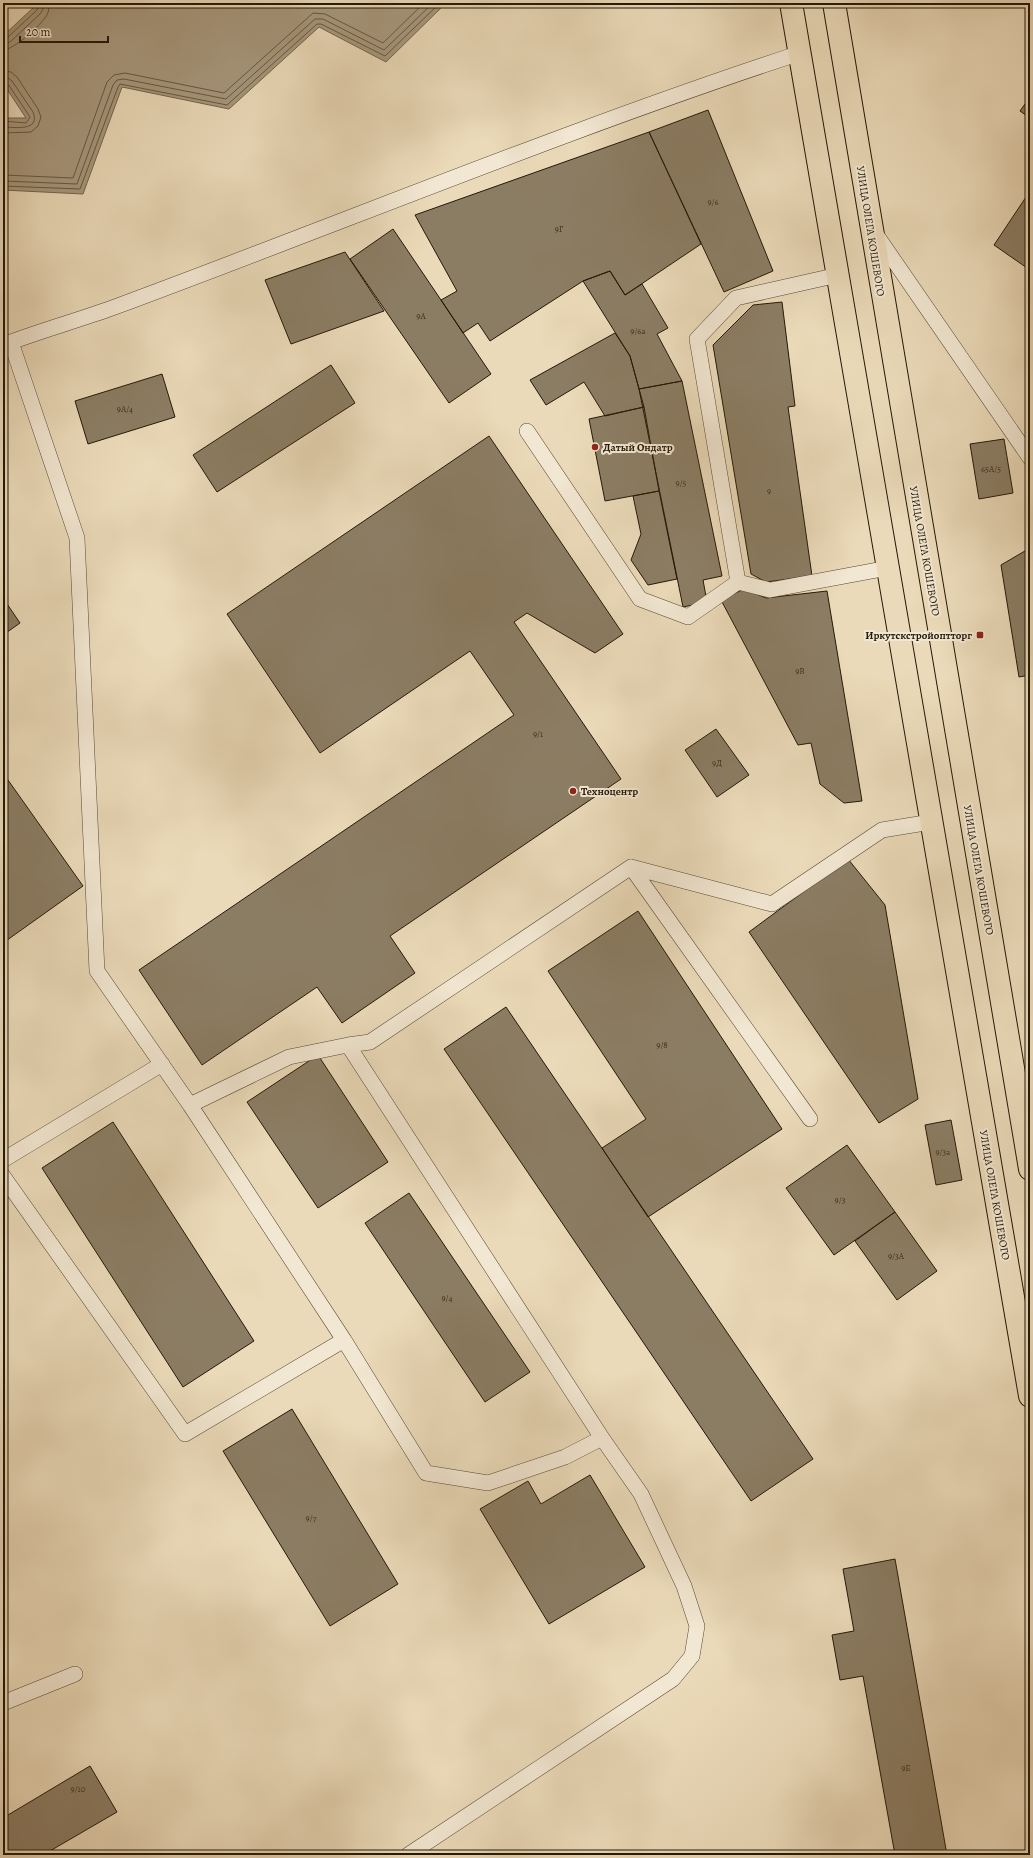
<svg xmlns="http://www.w3.org/2000/svg" width="1033" height="1858" viewBox="0 0 1033 1858" font-family="Alegreya,serif">
<style>
.water{fill:#a7987d;stroke:#72654e}
.lines{fill:none;stroke-linecap:round;stroke-linejoin:round}
.shore{stroke:#655842;stroke-width:1}
.building{fill:#8b7d64;stroke:#231808}
.lane-casing{stroke:#554834;stroke-width:16}
.primary-casing{stroke:#231808;stroke-width:24}
.lane{stroke:#f2e7d2;stroke-width:15}
.primary{stroke:#ebdab9;stroke-width:22}
.poi-dot{fill:#8f2418;stroke:#f2e7d2;stroke-width:1.5}
.labels{text-anchor:middle;stroke-width:4;stroke-linejoin:round;paint-order:stroke}
.number-label{font-size:9px;fill:#3d311f}
.street-label{font-size:11px;fill:#231808;stroke:#f2e7d2}
.poi-label{font-size:11px;font-weight:bold;fill:#231808;stroke:#f2e7d2;text-anchor:start}
</style>
<rect width="100%" height="100%" fill="#ebdab9"/>
<filter id="stains"><feTurbulence type="fractalNoise" baseFrequency=".005" numOctaves="4"/><feColorMatrix values="0 0 0 0 .2 0 0 0 0 .09 0 0 0 0 .02 0 0 0 .5 -.17"/></filter>
<radialGradient id="worn" r=".72"><stop offset=".6" stop-color="#630" stop-opacity="0"/><stop offset="1" stop-color="#630" stop-opacity=".3"/></radialGradient>
<path class="water" d="M32,3H446L386,62L319,27L229,109L122,87L83,194L3,190V118H26L3,83V36L34,7Z"/>
<g class="lines">
<path class="shore" d="M3,39L7,38L37,10L38,7L37,3
M3,44L10,42L40,14L43,9L42,3
M3,50C14,50 41,25 47,15C49,11 49,7 49,3
M3,71L11,72L17,77L38,109L41,117L38,126L31,132L3,133
M3,77L8,78L12,81L33,112C41,132 14,127 3,127
M3,82L8,84L30,117L26,123L3,121
M3,175L73,178L107,82L114,75L125,73L224,93L313,13L325,14L383,43L424,3
M3,181L77,184L113,85L117,80L124,79L226,99L315,19H323L384,50L433,3
M3,186L80,189L118,87L120,84L227,105L317,24H321L385,56L440,3"/>
</g>
<path class="building" d="M1030,97V118L1020,111Z
M708,110L773,271L724,292L649,132Z
M649,132L701,244L625,295L610,271L583,281L490,341L478,323L463,333L441,300L457,291L415,215Z
M1030,191V270L994,245Z
M393,229L491,374L449,403L350,259Z
M345,252L384,311L291,344L265,280Z
M610,271L625,295L642,284L668,328L657,334L682,381L639,389L630,356L583,281Z
M782,302L795,406L788,407L812,576L766,582L751,574L713,345L753,305Z
M615,333L630,356L644,407L605,416L584,382L546,405L530,380Z
M331,365L355,403L217,492L193,455Z
M162,374L175,417L88,444L75,401Z
M682,381L722,576L703,580L707,602L683,607L639,389Z
M644,407L659,491L605,501L589,419Z
M489,436L623,634L595,653L527,613L514,622L621,779L390,936L415,973L342,1023L317,987L202,1065L139,970L514,715L470,651L320,753L227,614Z
M1004,439L1013,493L979,499L970,444Z
M659,491L677,579L648,585L631,560L641,534L633,496Z
M1030,548V675L1019,677L1001,565Z
M744,589L766,598L827,591L862,801L844,803L820,784L811,743L798,745L721,600Z
M3,598L20,623L3,635Z
M716,729L749,775L717,797L685,750Z
M3,773L83,886L3,943Z
M848,859L885,905L918,1099L879,1123L749,932Z
M638,911L782,1129L648,1217L602,1148L646,1119L548,971Z
M506,1007L813,1459L751,1501L444,1049Z
M318,1055L388,1162L318,1208L247,1102Z
M951,1120L962,1180L936,1185L925,1125Z
M113,1122L254,1341L183,1387L42,1168Z
M847,1145L895,1212L834,1255L786,1188Z
M409,1193L530,1372L485,1402L365,1223Z
M895,1212L937,1271L897,1300L855,1241Z
M292,1409L398,1584L330,1626L223,1451Z
M590,1475L645,1567L549,1624L480,1509L528,1481L541,1504Z
M895,1559L947,1855H895L863,1676L840,1680L832,1635L854,1631L843,1569Z
M90,1766L117,1812L43,1855H3V1818Z"/>
<g class="lines">
<g class="lane-casing">
<path id="lane" d="M875,233L1030,458
M838,275L736,298L697,339L738,582L770,590L888,568
M11,342L77,538L97,971L190,1105L289,1057L348,1045L370,1042L631,867L772,904L882,830L931,822
M3,345C39,331 76,321 112,308C342,223 568,129 800,53
M527,431L640,599L688,617L738,582
M631,867L810,1119
M348,1045L602,1438L641,1494L684,1586L697,1626L692,1656L673,1679L408,1855
M190,1105L344,1340L426,1473L488,1483L565,1457L602,1438
M3,1160L162,1064
M3,1176L185,1434L344,1340
M3,1703L75,1674"/>
</g>
<g class="primary-casing">
<path id="primary" d="M791,3L1030,1396
M834,3L1030,1169"/>
</g>
<use href="#lane" class="lane"/>
<use href="#primary" class="primary"/>
</g>
<g class="poi-dot">
<circle cx="595" cy="447" r="4"/>
<rect x="976" y="631" width="8" height="8" rx="2"/>
<circle cx="573" cy="791" r="4"/>
</g>
<g class="labels">
<g class="number-label">
<text x="713" y="205">9/6</text>
<text x="559" y="232">9Г</text>
<text x="421" y="319">9А</text>
<text x="638" y="334">9/6а</text>
<text x="125" y="412">9А/4</text>
<text x="991" y="472">65А/5</text>
<text x="681" y="486">9/5</text>
<text x="769" y="494">9</text>
<text x="800" y="674">9В</text>
<text x="538" y="737">9/1</text>
<text x="717" y="766">9Д</text>
<text x="662" y="1048">9/8</text>
<text x="943" y="1155">9/3а</text>
<text x="840" y="1203">9/3</text>
<text x="896" y="1259">9/3А</text>
<text x="447" y="1301">9/4</text>
<text x="311" y="1521">9/7</text>
<text x="906" y="1771">9Б</text>
<text x="78" y="1792">9/10</text>
</g>
<g class="street-label">
<text transform="translate(871 231) rotate(81)" y="4">УЛИЦА ОЛЕГА КОШЕВОГО</text>
<text transform="translate(925 551) rotate(80)" y="4">УЛИЦА ОЛЕГА КОШЕВОГО</text>
<text transform="translate(979 870) rotate(80)" y="4">УЛИЦА ОЛЕГА КОШЕВОГО</text>
<text transform="translate(995 1195) rotate(80)" y="4">УЛИЦА ОЛЕГА КОШЕВОГО</text>
</g>
<g class="poi-label">
<text x="603" y="451">Датый Ондатр</text>
<text x="972" y="639" text-anchor="end">Иркутскстройоптторг</text>
<text x="581" y="795">Техноцентр</text>
</g>
</g>
<rect width="1033" height="1858" fill="none" stroke="#ebdab9" stroke-width="16"/>
<rect x="4" y="4" width="1025" height="1850" fill="none" stroke="#231808" stroke-width="2"/>
<rect x="8" y="8" width="1017" height="1842" fill="none" stroke="#231808"/>
<path d="M20 36v6h88v-6" fill="none" stroke="#231808" stroke-width="2"/>
<text x="26" y="36" font-size="12" fill="#231808" stroke="#f2e7d2" stroke-width="3" paint-order="stroke">20 m</text>
<rect width="100%" height="100%" filter="url(#stains)"/>
<rect width="100%" height="100%" fill="url(#worn)"/>
</svg>
